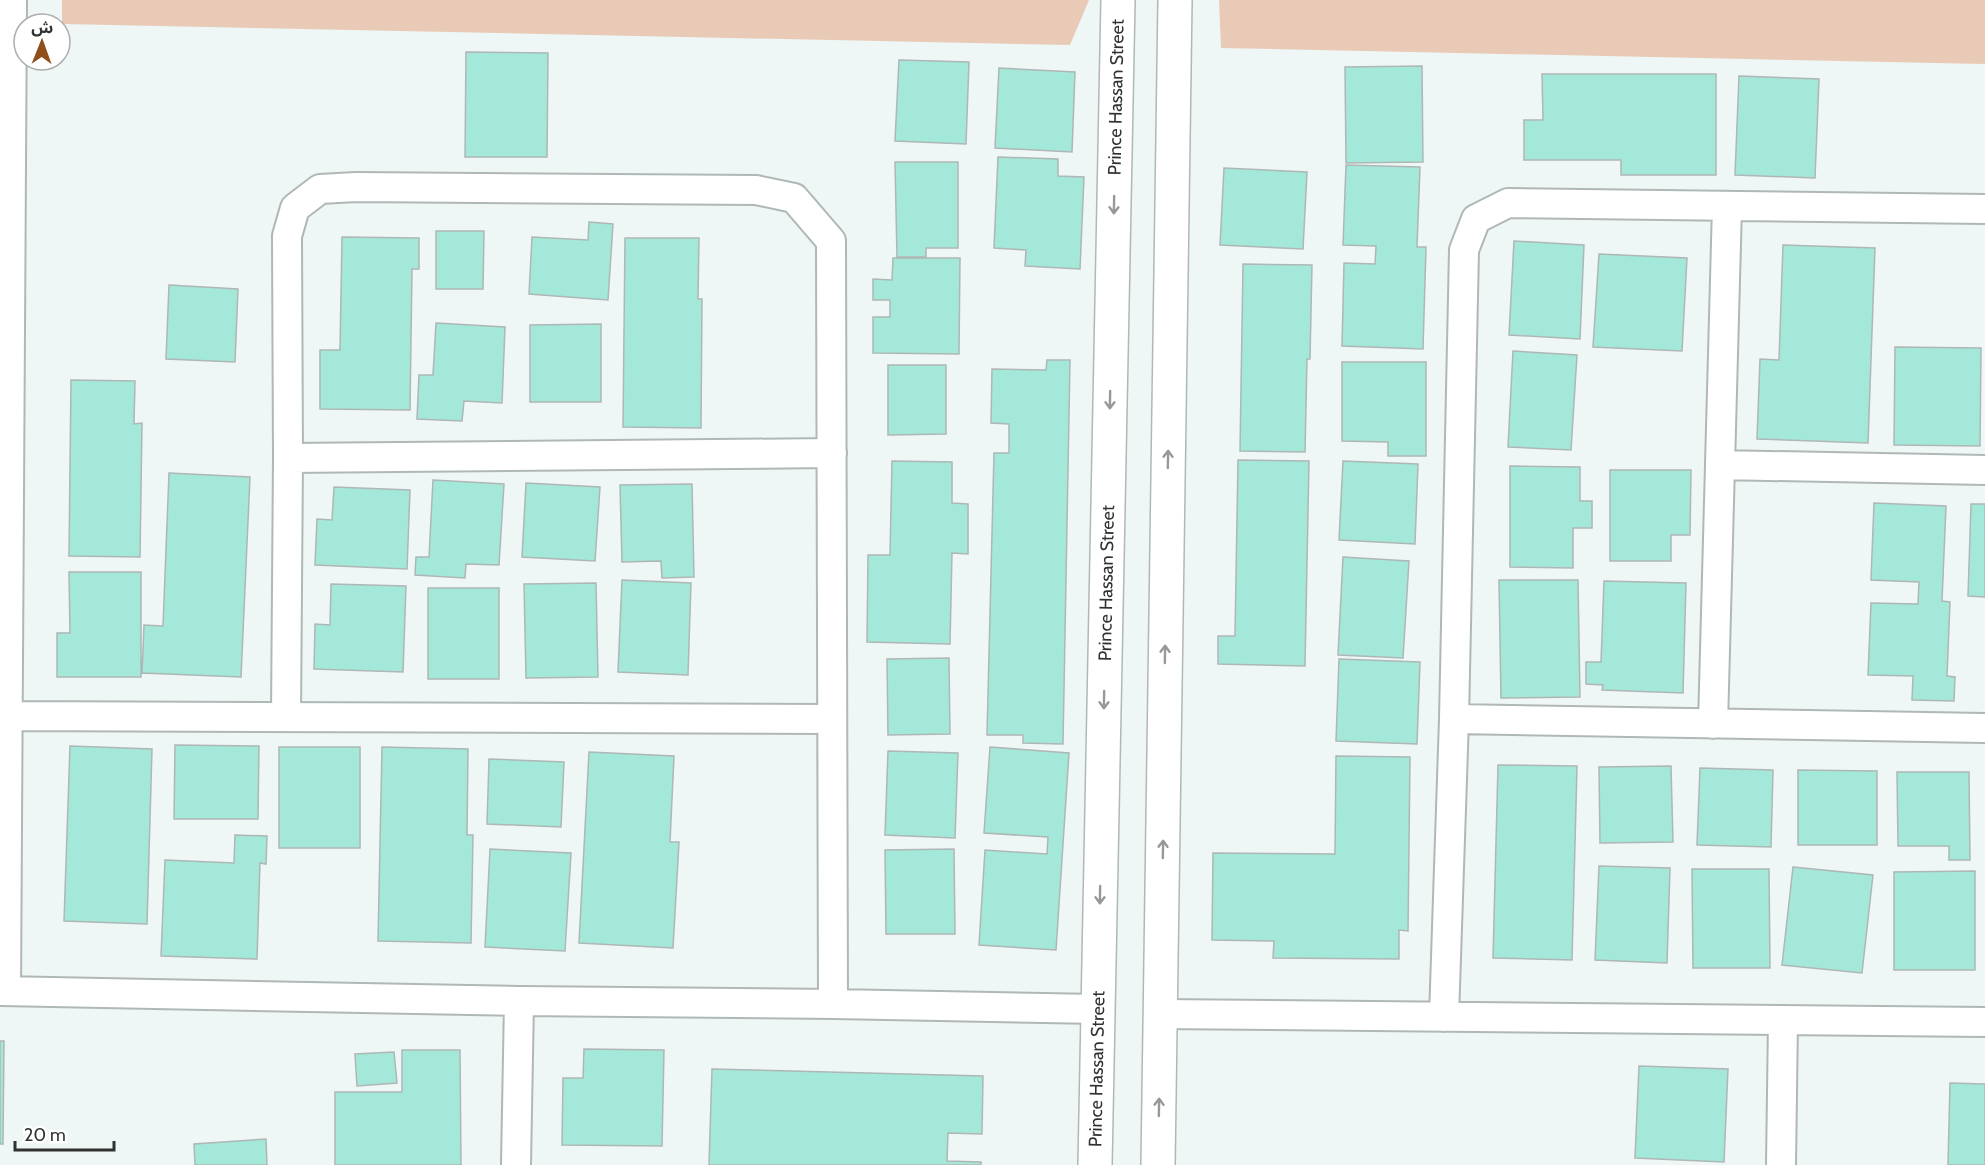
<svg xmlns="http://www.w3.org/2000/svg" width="1985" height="1165" viewBox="0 0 1985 1165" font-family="Cabin,'Noto Sans Arabic',sans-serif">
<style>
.green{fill:#e9cab7}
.building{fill:#a4e8da;stroke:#aeb7b5;stroke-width:1.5}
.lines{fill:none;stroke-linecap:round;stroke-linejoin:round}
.street-casing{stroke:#b0b8b6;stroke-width:32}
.primary-casing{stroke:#b0b8b6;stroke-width:36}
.street{stroke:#fff;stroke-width:28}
.primary{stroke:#fff;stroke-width:33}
.oneway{stroke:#979898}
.labels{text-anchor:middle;stroke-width:6;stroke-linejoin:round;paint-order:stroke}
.street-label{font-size:18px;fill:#2f3231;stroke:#fff}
</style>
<rect width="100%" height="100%" fill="#eef7f5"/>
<path class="green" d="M62,0H1089L1070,45L62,24Z
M1219,0H1985V64L1221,48Z"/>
<path class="building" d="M466,52L548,53L547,157H465Z
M899,60L969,62L966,144L895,141Z
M1422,66L1423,162L1346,163L1345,67Z
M999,68L1075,72L1072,152L995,148Z
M1542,74H1716V175H1621V160H1524V120H1543Z
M1739,76L1819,79L1815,178L1735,175Z
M998,157L1058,159V176L1084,177L1080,269L1025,266L1026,250L994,248Z
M895,162H958V248H926V257H897Z
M1346,165L1420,167L1417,247H1426L1423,349L1342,346L1344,263L1375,264L1376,246L1343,245Z
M1224,168L1307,172L1303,249L1220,245Z
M589,222L613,224L608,300L529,294L532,237L588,240Z
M436,231H484L483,289H436Z
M342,237L419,238V269H412L410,410L320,409V350H340Z
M625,238H699L698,299H702L701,428L623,427Z
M1514,241L1584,245L1580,339L1509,335Z
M1783,245L1875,248L1868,443L1757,439L1760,359L1779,360Z
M1599,254L1687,258L1682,351L1593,347Z
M893,258H960L959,354L873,353V317H890V300H873V279L892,280Z
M1243,264L1312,265L1310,359H1307L1305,452L1240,451Z
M169,285L238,289L235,362L166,359Z
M436,323L505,327L502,403L464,401L462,421L417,419L419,375H433Z
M601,324V402H530V325Z
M1895,347L1981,348L1980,446L1894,445Z
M1513,351L1577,355L1571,450L1508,447Z
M1047,360H1070L1063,744L1023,743V735H987L994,453H1009V424L991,423L992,369L1046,370Z
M1342,362H1426V456H1388V442L1342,441Z
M888,365H946V434L888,435Z
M71,380L135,381L134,424L142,423L140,557L69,556Z
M1238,460L1309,461L1305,666L1218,664V636H1235Z
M892,461L952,462V503L968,504V554L952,553L950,644L867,642L868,555H890Z
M1343,461L1418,464L1415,544L1339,540Z
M1510,466L1580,467V501H1592V528H1573V568L1510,567Z
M1610,470H1691L1690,535H1671V561H1610Z
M169,473L250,477L241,677L142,673L144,625L163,626Z
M433,480L504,484L499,565L466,564L465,578L415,575L416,557H429Z
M526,483L600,487L595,561L522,557Z
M692,484L694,577L662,578L661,561L622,562L620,485Z
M334,487L410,490L407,569L315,565L317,519L332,520Z
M1874,503L1946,506L1942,601L1950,602L1947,676L1955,677L1954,701L1912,700L1913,676L1868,675L1871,603L1918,604L1919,582L1871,580Z
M1971,504H1985V597L1968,596Z
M1343,557L1409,561L1403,658L1338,655Z
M69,572H141V677H57V633H70Z
M622,580L691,583L688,675L618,672Z
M1499,580H1578L1580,697L1501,698Z
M1604,581L1686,583L1683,693L1602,690L1603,685L1586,684V662H1601Z
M596,583L598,677L526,678L524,584Z
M331,584L406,586L403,672L314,669L315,624L330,625Z
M428,588H499V679H428Z
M949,658L950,734L888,735L887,659Z
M1339,659L1420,662L1417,744L1336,741Z
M175,745L259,746L258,819H174Z
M70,746L152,749L147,924L64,921Z
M279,747H360V848H279Z
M382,747L468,749L467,835H473L471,943L378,941Z
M990,747L1069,753L1056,950L979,945L985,850L1047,854L1048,837L984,833Z
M888,751L958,753L955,838L885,835Z
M589,752L674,756L670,842H679L673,948L579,943Z
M1336,756L1410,757L1408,931L1399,930V959L1273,958L1274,941L1212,940L1213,853L1335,854Z
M489,759L564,762L561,827L487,824Z
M1498,765L1577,766L1572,960L1493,958Z
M1671,766L1673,842L1600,843L1599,767Z
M1700,768L1773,770L1771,847L1697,845Z
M1798,770L1877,771V845H1798Z
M1897,772H1969L1970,860H1949V846H1898Z
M235,835L267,836L266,864L260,863L257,959L161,956L165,860L234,863Z
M490,849L571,853L565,951L485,947Z
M954,849L955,934H886L885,850Z
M1599,866L1670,868L1667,963L1595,960Z
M1793,867L1873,875L1862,973L1782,965Z
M1692,869H1769L1770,968H1693Z
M1975,871V970H1894V872Z
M0,1041H4L3,1144H0Z
M584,1049L664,1050L662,1146L562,1145L563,1078H583Z
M402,1050H460L461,1165H335V1092H402Z
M394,1052L397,1083L357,1086L355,1054Z
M1639,1066L1728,1069L1724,1162L1635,1158Z
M712,1069L983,1076L982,1134L948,1133L947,1161L981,1162V1165H709Z
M1950,1083L1985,1084V1165H1948Z
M266,1139L267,1165H195L194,1144Z"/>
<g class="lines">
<g class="street-casing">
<path id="street" d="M288,458L832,453
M1720,465L1985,470
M8,716L832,719
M286,717L288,458L287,236L295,208L320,189L356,187L756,190L794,198L831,241L833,1004
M1454,719L1985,728
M1713,724L1727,206
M0,991L519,1001L833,1004L1098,1009
M6,991L12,0
M1160,1014L1985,1022
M1444,1017L1454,719L1464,250L1476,219L1508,203L1985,209
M516,1165L519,1001
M1781,1165L1783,1020"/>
</g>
<g class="primary-casing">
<g id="primary">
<path id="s1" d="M1095,1165L1118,0"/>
<path d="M1158,1165L1175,0"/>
</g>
</g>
<use href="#street" class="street"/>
<use href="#primary" class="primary"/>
</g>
<defs><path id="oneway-shaft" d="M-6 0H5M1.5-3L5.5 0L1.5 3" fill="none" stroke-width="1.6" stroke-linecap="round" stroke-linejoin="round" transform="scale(1.5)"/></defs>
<g class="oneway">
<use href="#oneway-shaft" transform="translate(1114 205) rotate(91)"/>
<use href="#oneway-shaft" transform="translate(1110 400) rotate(91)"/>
<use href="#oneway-shaft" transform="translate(1168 459) rotate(-89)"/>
<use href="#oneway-shaft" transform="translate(1165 654) rotate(-89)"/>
<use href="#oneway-shaft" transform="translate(1104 700) rotate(91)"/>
<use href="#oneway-shaft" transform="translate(1163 849) rotate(-89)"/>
<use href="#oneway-shaft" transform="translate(1100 895) rotate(91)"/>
<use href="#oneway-shaft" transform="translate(1159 1107) rotate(-89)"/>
</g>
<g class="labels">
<g class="street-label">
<text dy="6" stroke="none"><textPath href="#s1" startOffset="1068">Prince Hassan Street</textPath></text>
<text dy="6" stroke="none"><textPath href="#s1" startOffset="582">Prince Hassan Street</textPath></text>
<text dy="6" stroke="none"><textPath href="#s1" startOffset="96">Prince Hassan Street</textPath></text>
</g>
</g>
<g transform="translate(42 42) rotate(1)"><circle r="28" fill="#ffffff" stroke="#acadad" stroke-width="1.5"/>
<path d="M0-4.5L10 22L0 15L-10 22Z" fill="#904e1c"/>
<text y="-9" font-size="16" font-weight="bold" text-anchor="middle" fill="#2f3231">ش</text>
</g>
<path d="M15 1141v9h99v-9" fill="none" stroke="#2f3231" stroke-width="3"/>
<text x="24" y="1141" font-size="18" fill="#2f3231" stroke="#ffffff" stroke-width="4.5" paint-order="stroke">20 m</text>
</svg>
